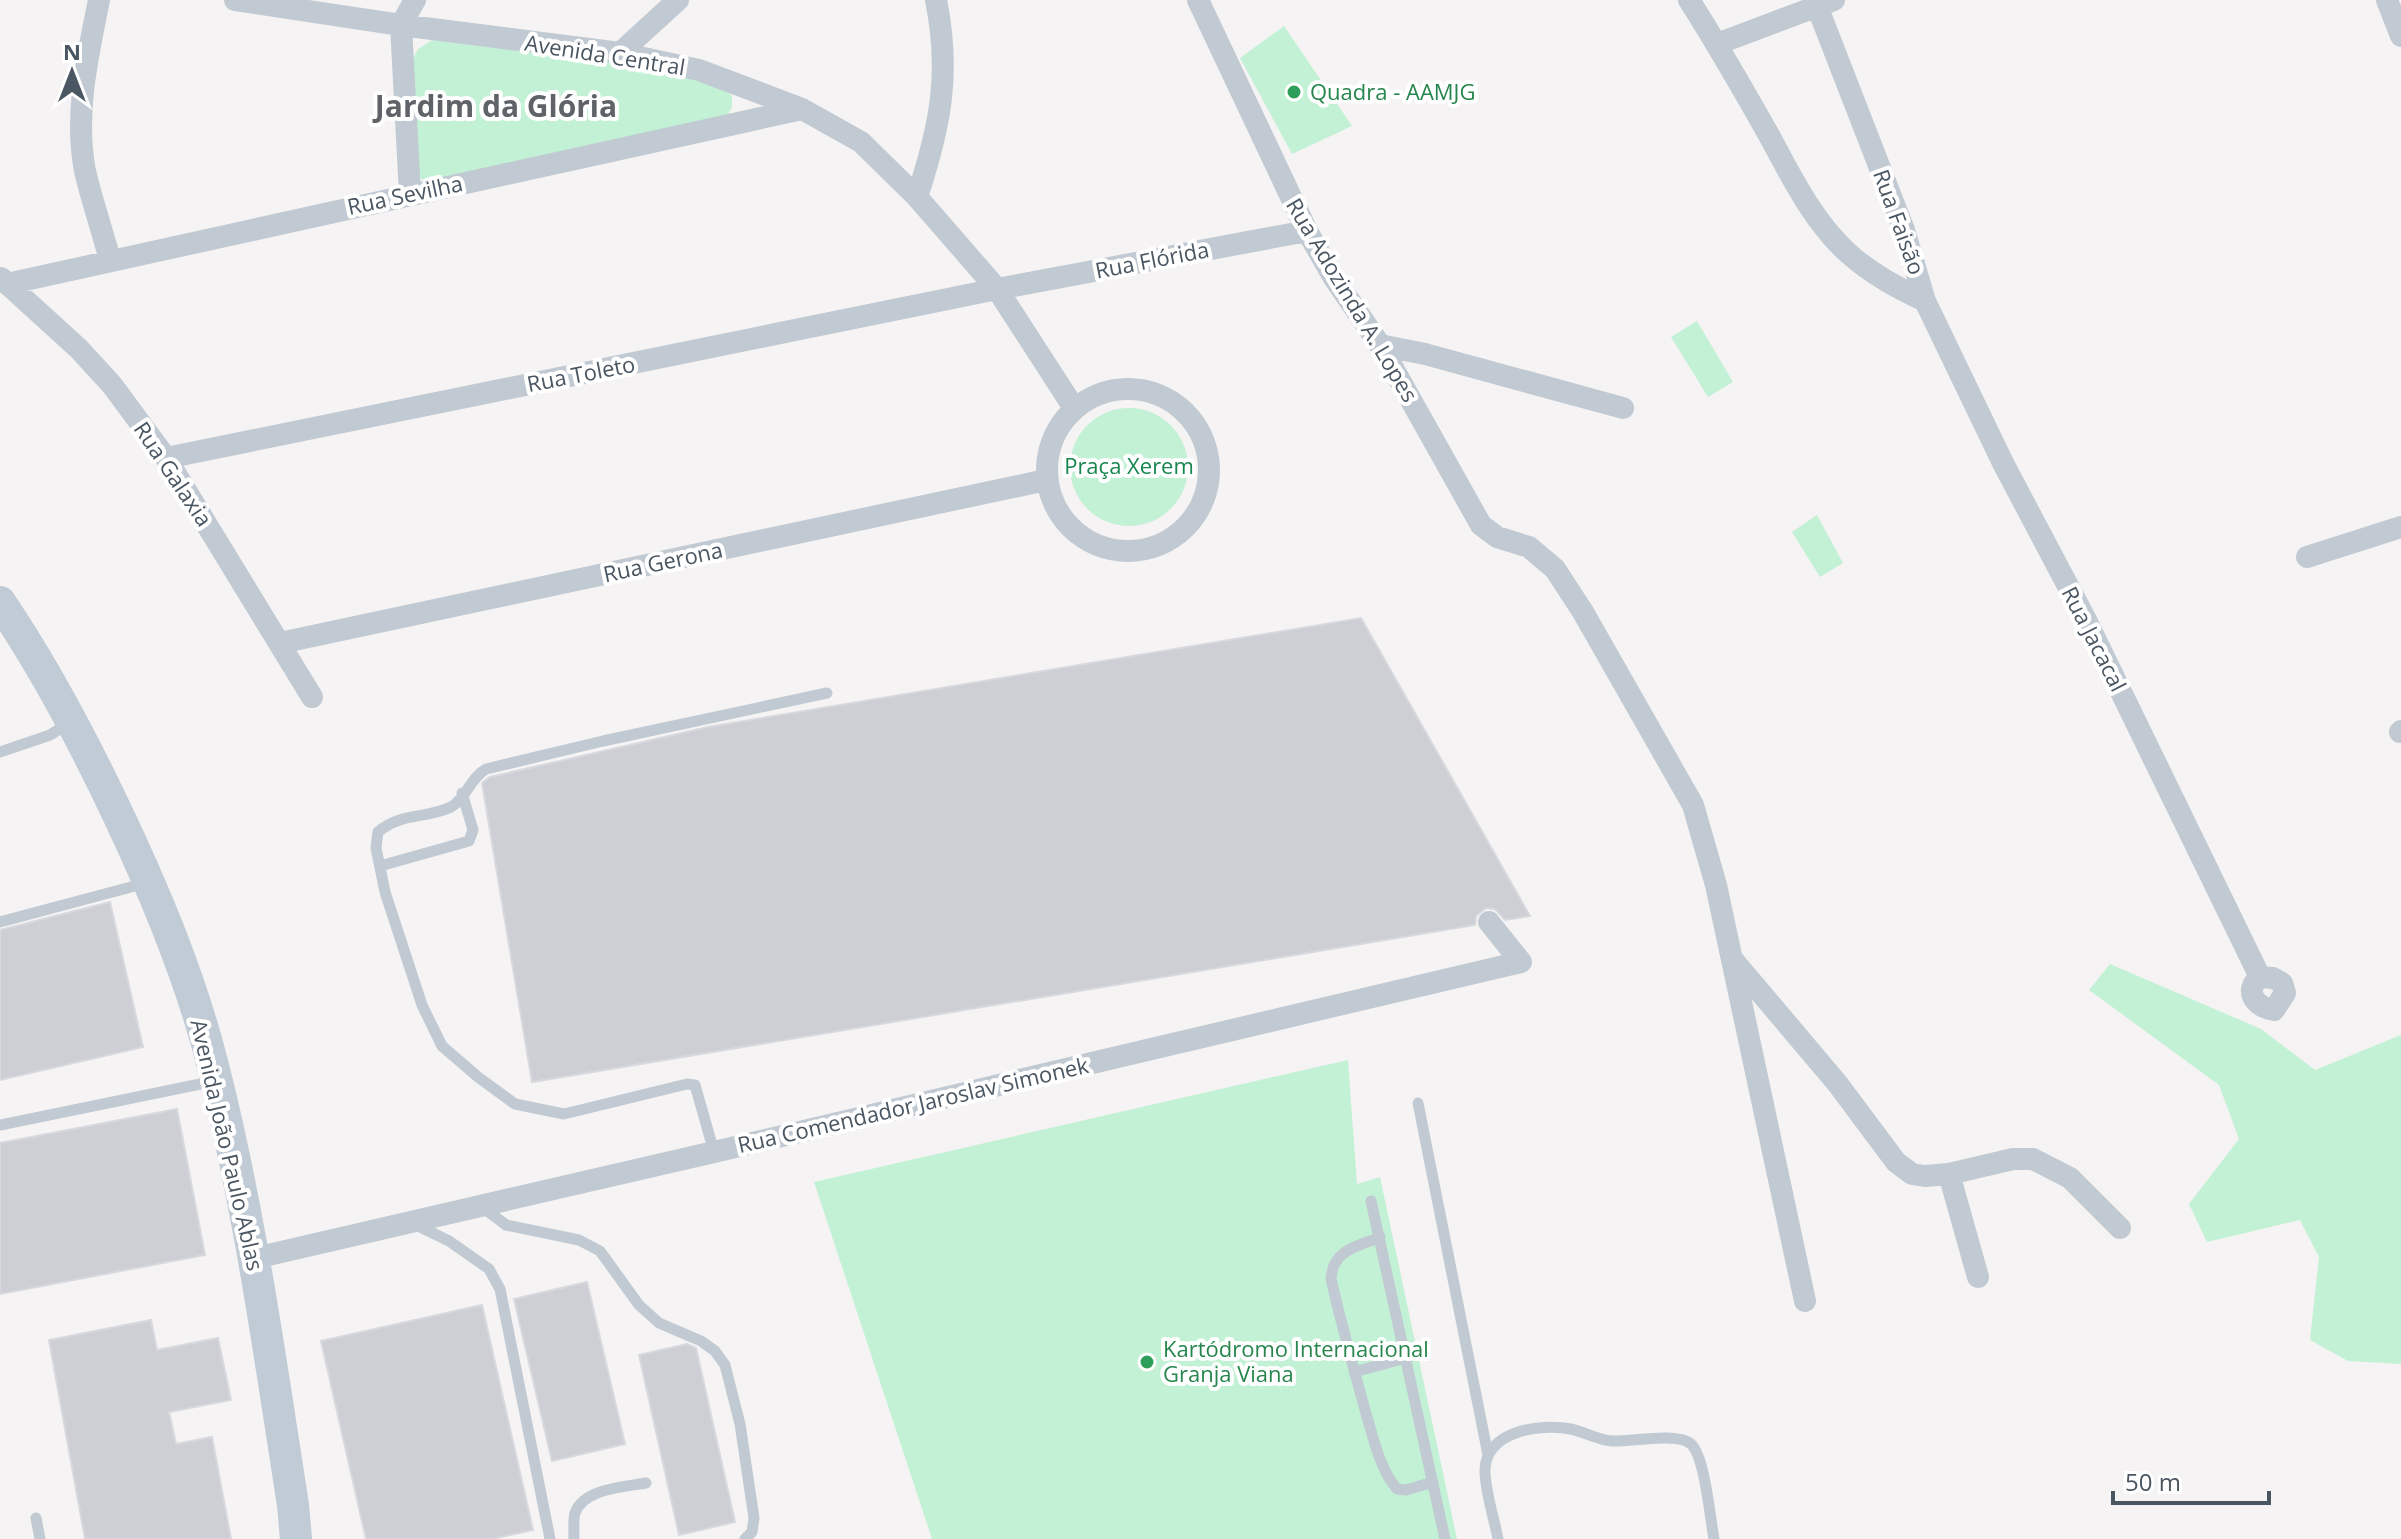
<svg xmlns="http://www.w3.org/2000/svg" width="2401" height="1539" viewBox="0 0 2401 1539" font-family="'Open Sans',sans-serif">
<style>
.green{fill:#c3f1d5}
.building{fill:#cdcfd5;stroke:#d7d9de;stroke-width:2}
.lines{fill:none;stroke-linecap:round;stroke-linejoin:round}
.lane{stroke:#c1cad2;stroke-width:11}
.street{stroke:#c1cad2;stroke-width:22}
.secondary{stroke:#c1cbd6;stroke-width:32}
.leisure-dot{fill:#2e9e5b;stroke:#fff;stroke-width:3}
.labels{text-anchor:middle;stroke-width:8;stroke-linejoin:round;paint-order:stroke}
.street-label{font-size:22px;fill:#4a5661;stroke:#fff}
.leisure-label{font-size:22px;fill:#27864d;stroke:#fff;text-anchor:start}
.park-label{font-size:22px;fill:#17864f;stroke:#fff}
.district-label{font-size:30px;font-weight:bold;fill:#5f6368;stroke:#fff}
</style>
<rect width="100%" height="100%" fill="#f5f3f3"/>
<path class="green" d="M1284,26L1352,126L1292,154L1240,58Z
M432,40L624,62L723,87L732,96V107L727,116L426,182L418,176L413,59L418,49Z
M1697,321L1733,382L1708,397L1671,337Z
M1070 467a59 59 0 1 1 118 0a59 59 0 1 1-118 0Z
M1817,515L1843,563L1820,577L1792,532Z
M2110,964L2261,1029L2315,1070L2401,1035V1364L2348,1361L2310,1340L2319,1257L2300,1220L2207,1242L2189,1204L2239,1139L2219,1085L2089,990Z
M1348,1060L1357,1184L1380,1177L1457,1539H932L814,1182Z"/>
<path class="building" d="M1361,618L1530,916L1505,920L1495,909L1486,908L1476,916L1475,925L532,1082L482,783L490,777L708,727Z
M110,902L143,1047L0,1080V930Z
M177,1109L205,1255L0,1294V1143Z
M587,1282L625,1444L552,1461L514,1299Z
M482,1305L533,1530L492,1539H366L321,1341Z
M151,1320L157,1350L218,1338L231,1400L169,1412L176,1444L212,1437L231,1539H85L49,1340Z
M687,1344L696,1348L735,1522L679,1535L639,1355Z"/>
<g class="lines">
<path class="lane" d="M0,752L50,735L69,723
M380,866L469,841L473,830L462,793
M0,922L146,883
M1418,1103L1488,1455
M0,1125L215,1081
M714,1152L695,1085L687,1084L564,1114L515,1104L478,1077L442,1046L422,1005L385,892L376,848L378,832C401,812 426,819 451,807C466,799 470,778 486,769L603,741L827,693
M1371,1201L1445,1539
M481,1206L506,1225L579,1240L600,1251L639,1305L659,1323L701,1341L715,1351L725,1365L740,1424L754,1518L752,1532L745,1539
M412,1223L449,1241L489,1269L500,1289L550,1539
M1380,1237C1357,1247 1333,1249 1331,1279C1341,1323 1353,1366 1365,1410C1373,1436 1379,1468 1397,1489L1406,1490L1433,1482
M1354,1372L1406,1358
M36,1518L40,1539
M574,1539C574,1531 573,1520 575,1513C584,1488 625,1487 646,1483
M1498,1539C1494,1518 1486,1494 1485,1473C1483,1431 1540,1423 1571,1429C1585,1432 1598,1440 1612,1441C1631,1442 1677,1432 1691,1444C1705,1457 1710,1518 1714,1539"/>
<path class="street" d="M99,0C88,55 74,114 85,171C92,201 102,230 110,260
M235,0L401,25L620,53L699,70L802,109L861,142L917,197L997,289L1074,408
M1198,0L1307,231L1334,278L1380,345L1481,525L1497,537L1529,547L1555,569L1583,612L1693,805L1716,885L1805,1301
M1689,0C1718,45 1744,91 1770,137C1792,178 1813,221 1848,253C1871,274 1898,288 1925,301
M2387,0L2401,36
M1817,6L1904,230L1925,301L2003,463L2087,622L2260,977
M1717,44L1834,0
M620,53L678,0
M410,194L401,25L415,0
M917,197C940,127 951,74 936,0
M1,278L79,349L112,385L166,458L312,697
M7,284L802,109
M1380,345L1425,354L1623,408
M1047 470a81 81 0 1 1 162 0a81 81 0 1 1-162 0Z
M166,458L997,289L1307,231
M2307,557L2401,527
M280,643L1046,480
M2400,732L2401,731
M1733,960L1837,1083L1896,1162L1912,1174L1925,1176L1949,1174L2013,1159H2033L2070,1178L2120,1228
M2260,977L2273,978L2282,983L2285,993L2274,1010C2255,1007 2243,991 2260,977Z
M1949,1174L1978,1277
M255,1258L714,1152L1521,962L1489,922"/>
<path class="secondary" d="M0,602C48,673 86,746 122,823C159,902 192,982 213,1066C250,1211 270,1358 293,1505L296,1539"/>
</g>
<g class="leisure-dot">
<circle cx="1294" cy="92" r="8"/>
<circle cx="1147" cy="1362" r="8"/>
</g>
<g class="labels">
<g class="street-label">
<text transform="translate(605 55) rotate(9)" y="8">Avenida Central</text>
<text transform="translate(405 195) rotate(-12)" y="8">Rua Sevilha</text>
<text transform="translate(1899 222) rotate(70)" y="8">Rua Faisão</text>
<text transform="translate(1152 260) rotate(-11)" y="8">Rua Flórida</text>
<text transform="translate(1352 300) rotate(59)" y="8">Rua Adozinda A. Lopes</text>
<text transform="translate(581 374) rotate(-11)" y="8">Rua Toleto</text>
<text transform="translate(173 474) rotate(56)" y="8">Rua Galaxia</text>
<text transform="translate(663 562) rotate(-12)" y="8">Rua Gerona</text>
<text transform="translate(2094 639) rotate(63)" y="8">Rua Jacacal</text>
<text transform="translate(913 1105) rotate(-13)" y="8">Rua Comendador Jaroslav Simonek</text>
<text transform="translate(227 1145) rotate(77)" y="8">Avenida João Paulo Ablas</text>
</g>
<g class="leisure-label">
<text x="1310" y="100">Quadra - AAMJG</text>
<text x="1163" y="1357">Kartódromo Internacional<tspan x="1163" dy="25">Granja Viana</tspan></text>
</g>
<g class="park-label">
<text x="1129" y="474">Praça Xerem</text>
</g>
<g class="district-label">
<text x="496" y="117">Jardim da Glória</text>
</g>
</g>
<g transform="translate(72 72)" stroke="#ffffff" stroke-width="6" paint-order="stroke">
<path d="M0-6L14 30L0 20L-14 30Z" fill="#4a5661"/>
<text y="-12" font-size="22" font-weight="bold" text-anchor="middle" fill="#4a5661">N</text>
</g>
<path d="M2113 1491v12h156v-12" fill="none" stroke="#4a5661" stroke-width="4"/>
<text x="2125" y="1491" font-size="24" fill="#4a5661" stroke="#ffffff" stroke-width="6" paint-order="stroke">50 m</text>
</svg>
